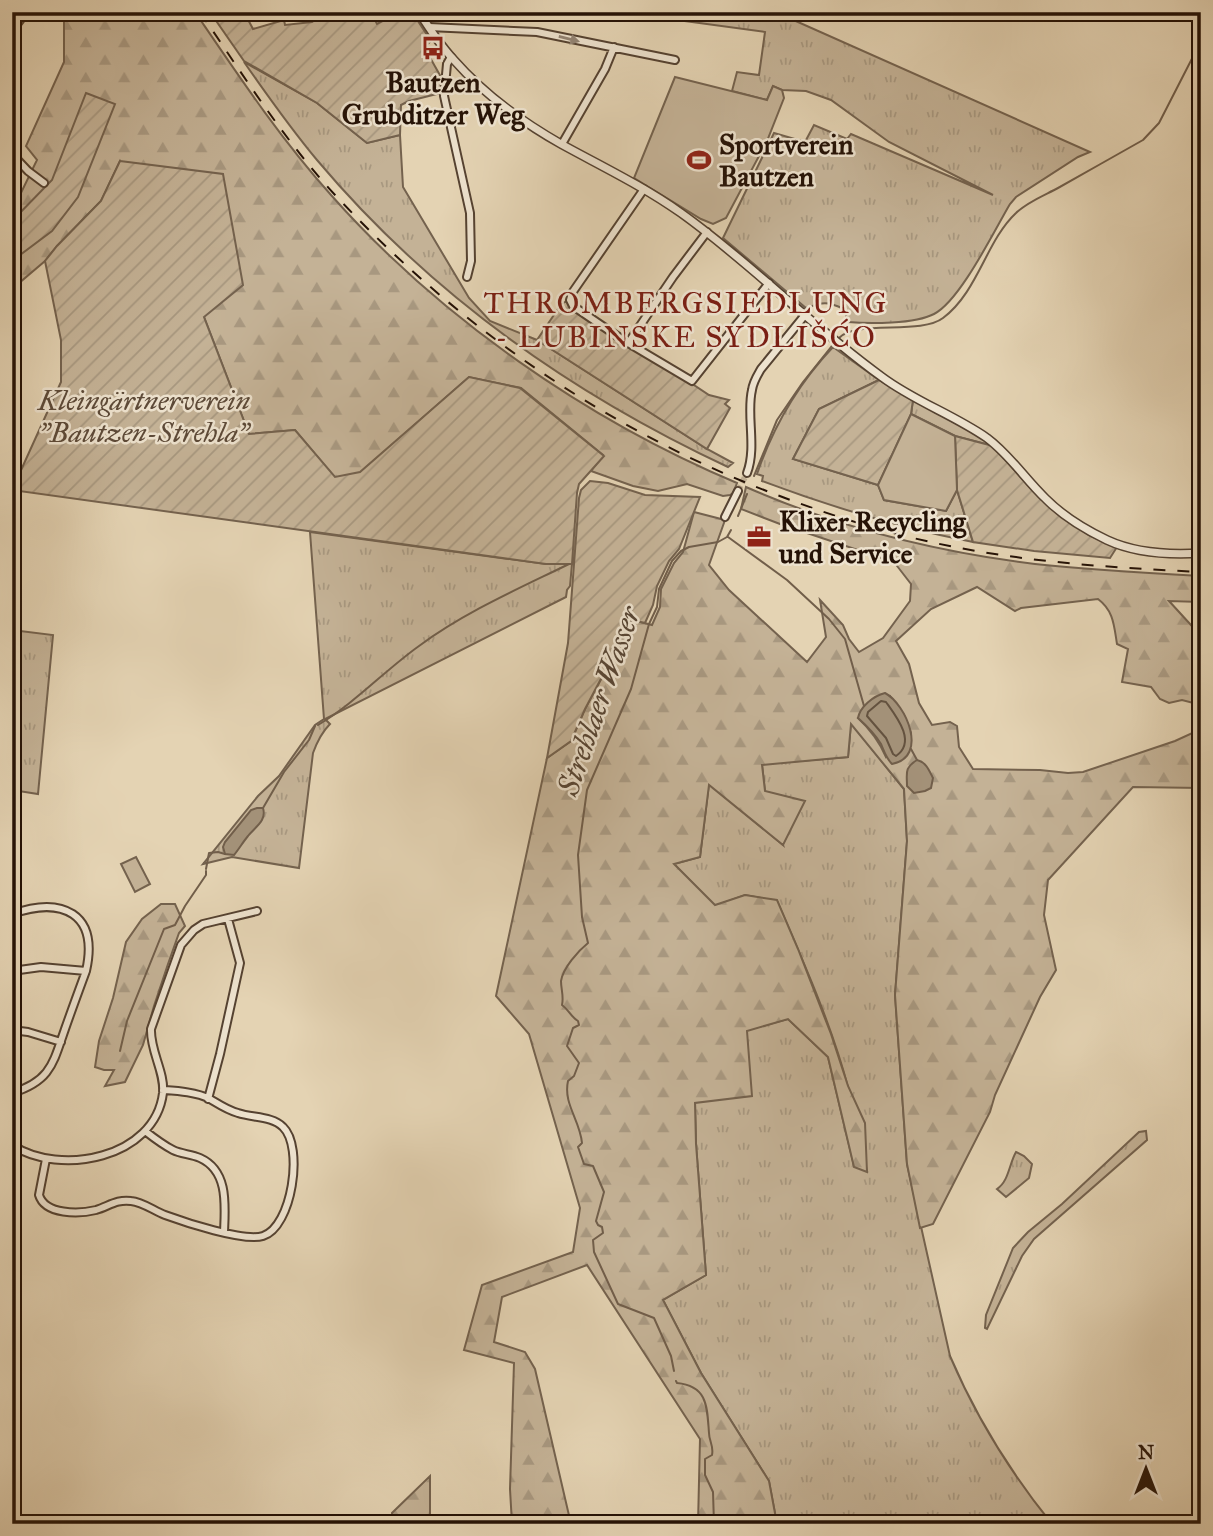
<svg xmlns="http://www.w3.org/2000/svg" width="1213" height="1536" viewBox="0 0 1213 1536" font-family="'IM FELL Great Primer',serif">
<style>
.grass{fill:url(#grass-tufts);stroke:#74624e;stroke-width:2}
.forest{fill:url(#forest-firs);stroke:#74624e;stroke-width:2;fill-rule:evenodd}
.garden{fill:url(#garden-furrows);stroke:#74624e;stroke-width:2}
.pitch{fill:#c4b296;stroke:#74624e;stroke-width:2}
.water{fill:#a39178;stroke:#715e4a;stroke-width:2}
.lines{fill:none;stroke-linecap:round;stroke-linejoin:round}
.shore{stroke:#64523f;stroke-width:2}
.stream{stroke:#715e4a;stroke-width:2}
.minor-tunnel{stroke:#beac90;stroke-width:6;stroke-dasharray:6 3;stroke-linecap:butt}
.minor-casing{stroke:#554231;stroke-width:10}
.tertiary-casing{stroke:#554231;stroke-width:10}
.minor{stroke:#ede2ce;stroke-width:6}
.tertiary{stroke:#ede2ce;stroke-width:7}
.rail{stroke:#251206;stroke-width:2;stroke-dasharray:12 12;stroke-linecap:butt}
.oneway{fill:#938474}
.labels{text-anchor:middle;stroke-width:5;stroke-linejoin:round;paint-order:stroke}
.poi-label{font-size:28px;font-weight:bold;fill:#251206;stroke:#ede2ce;text-anchor:start}
.park-label{font-size:28px;font-style:italic;fill:#5d4a38;stroke:#ede2ce}
.neighbourhood-label{font-size:30px;letter-spacing:2px;fill:#7a1f14;stroke:#ede2ce}
.water-label{font-size:30px;font-style:italic;fill:#574534;stroke:#ede2ce}
</style>
<defs>
<pattern id="grass-tufts" width="24" height="20" patternUnits="userSpaceOnUse" patternTransform="scale(1.75)"><rect width="24" height="20" fill="#c4b296"/><path d="M3 7l-1-3M5 7V3M7 7l1-3M15 17l-1-3M17 17v-4M19 17l1-3" fill="none" stroke="#a89880"/></pattern>
<pattern id="forest-firs" width="22" height="20" patternUnits="userSpaceOnUse" patternTransform="scale(1.75)"><rect width="22" height="20" fill="#c4b296"/><path d="M5 1l3.5 6h-7zM16 11l3.5 6h-7z" fill="#a89880"/></pattern>
<pattern id="garden-furrows" width="10" height="10" patternUnits="userSpaceOnUse" patternTransform="scale(1.75)"><rect width="10" height="10" fill="#c4b296"/><path d="M-1 1l2-2M0 10L10 0M9 11l2-2" fill="none" stroke="#a89880"/></pattern>
</defs>
<rect width="100%" height="100%" fill="#e4d3b3"/>
<filter id="stains"><feTurbulence type="fractalNoise" baseFrequency=".00286" numOctaves="4"/><feColorMatrix values="0 0 0 0 .2 0 0 0 0 .09 0 0 0 0 .02 0 0 0 .5 -.17"/></filter>
<radialGradient id="worn" r=".72"><stop offset=".6" stop-color="#630" stop-opacity="0"/><stop offset="1" stop-color="#630" stop-opacity=".3"/></radialGradient>
<path class="grass" d="M618,12H753L789,18L1090,152L1078,157L1016,197L1010,204C994,231 960,301 934,314C915,324 869,324 848,322L844,309C827,301 823,302 806,308L723,238L774,133L805,142L814,125L847,139L851,134L993,195L889,142L831,100L806,91L782,90L773,86L767,100L732,91L737,72L759,75L765,32Z
M244,62L317,103L367,143L400,135L403,187L469,298L490,321L537,340L707,449L733,463L728,467C572,394 429,293 317,160C291,129 267,95 244,62Z
M833,347L879,380L819,409L793,459L878,485L884,500L946,511L957,490L973,542C901,528 831,507 762,481L763,476L757,474C773,427 799,383 833,347Z
M913,400L972,432L993,446L955,436L911,414Z
M310,532L546,564H572L570,586L567,590L566,597L325,719L330,724C321,733 317,742 313,753L299,868L232,857L203,864L258,796L279,776L315,725L324,719Z
M12,630L53,635L38,794L12,790Z
M851,723L904,789L907,841L895,995L907,1164L950,1356C976,1417 1010,1472 1052,1524H777L769,1481L701,1373L663,1300L706,1275L696,1144L695,1102L747,1030L788,1019L828,1057L854,1166L867,1171C860,1143 855,1114 848,1087C831,1023 803,961 777,901L745,895L715,906L674,864L700,857L709,784L783,845L765,791L762,764L848,757Z
M1146,1131L1147,1140L1034,1239L1022,1256L987,1329L985,1328L986,1315L1013,1248L1028,1232L1062,1204L1139,1132Z
M1016,1152L1024,1156L1032,1164L1029,1178L1006,1197L997,1189C1009,1181 1009,1164 1016,1152Z"/>
<path class="forest" d="M64,12H195C238,75 280,138 331,195C439,317 587,420 737,483L733,493L730,495L723,496L687,484L658,491L633,486L591,471L603,455L521,388L469,377L360,473L335,478L295,430L249,434L204,317L120,161L101,201L57,246L45,261L12,289V203L18,199L37,160L26,146L64,62Z
M746,487C837,527 937,552 1035,564C1090,570 1145,573 1201,576V602L1169,601L1201,636V705L1182,700L1169,703L1160,699L1151,687L1122,682L1128,649L1117,644C1114,626 1114,611 1098,599L1021,608L1015,611L977,587L931,609L896,641L909,664L919,703L932,725L950,722L957,726L959,747L973,769L1040,770L1068,773L1083,772L1175,741L1201,729V788L1133,787L1048,880L1044,915L1056,970L1040,997L995,1095L990,1112L933,1224L920,1228L907,1164L895,995L907,841L904,789L851,724L848,757L762,765L765,791L805,801L783,845L709,785L700,857L674,864L715,905L745,895L777,900L798,949L831,1034L848,1086L865,1123L867,1172L854,1167L828,1057L788,1019L747,1031L752,1096L695,1103L696,1144L706,1275L663,1300L701,1373L769,1481L777,1524H698L700,1439L587,1265L502,1297L494,1342L525,1352L535,1369L571,1524H512L510,1489L514,1363L464,1350L482,1285L573,1252L580,1208L529,1034L496,996L547,758L571,741L585,709L633,620L652,625L660,607L661,589L674,563L683,552L694,512L725,520L709,565L729,590L807,662L826,637L820,600L843,625L849,639L859,652L883,638L910,601L911,584L894,562L780,524L741,509ZM890,696L904,715L911,733L886,757C879,741 871,730 858,718Z
M161,904H175L185,926L179,933L168,964L154,1006L143,1045L125,1082L105,1086L114,1070H104L95,1067L99,1041L113,998L126,942L142,919Z
M430,1476V1524H393L392,1513Z"/>
<path class="garden" d="M210,12H244L253,29L284,20L285,25L312,22L326,12H371L377,24L400,12H412L431,41L424,47L441,77V93L409,101L401,105L400,135L367,143L317,103L244,61Z
M86,93L115,104L78,197L52,231L12,261V221L52,180Z
M120,161L223,174L243,285L204,317L249,434L295,430L335,477L360,472L469,377L520,388L604,456L579,484L577,493L572,564H546L12,490L61,382V340L45,261L57,246L101,201Z
M568,301L709,395L729,400L725,404L730,408L707,449L537,340L562,303Z
M879,380L913,400L911,414L878,485L793,459L819,409Z
M955,436L993,446L1033,491L1060,515L1089,535L1117,547L1110,558L1034,551L973,542L957,490Z
M590,481L608,483L645,495L700,497L679,549L669,561L657,586L653,605L645,623L632,620L585,709L571,741L547,758L568,643L579,498L581,490Z"/>
<path class="pitch" d="M675,77L767,100L773,86L782,90L784,98L767,141L726,218L713,224L701,219L634,178Z
M911,414L955,436L957,490L946,511L884,500L878,485Z
M136,857L150,884L135,892L121,864Z"/>
<path class="water" d="M885,693C906,704 929,757 892,764C886,758 884,751 881,744C875,734 867,726 858,718C860,707 873,696 885,693Z
M917,760C926,762 929,770 933,778L931,788L925,791L914,793L907,786C907,773 904,768 917,760Z
M257,808H263C267,821 255,827 248,836C243,842 239,849 234,855L225,854L223,847L225,842L251,810Z"/>
<g class="lines">
<path class="shore" d="M881,701L886,702C896,716 917,742 896,756L893,754L886,738L867,716L868,712Z"/>
<path class="stream" d="M839,338C856,320 921,335 943,318C978,292 986,241 1016,213C1027,202 1045,195 1058,188C1086,172 1115,156 1143,140L1159,123L1201,41
M754,476L777,420L803,382L835,342
M738,516L747,494
M728,537L787,580L829,619L845,639L864,706
M318,725C355,703 384,671 419,646C465,612 518,589 569,564
M911,749L917,760
M263,808L284,772L309,740L315,726
M206,869L209,853L218,852L225,854
M120,1051L127,1021L164,929L175,925L185,906L206,875V871
M674,1371L671,1356L654,1318L618,1304L594,1252L593,1240L603,1233L602,1227L598,1225L596,1221L604,1192L593,1166L584,1164L578,1147L582,1143C580,1120 563,1104 568,1081L574,1076L579,1063L567,1046L573,1028L579,1025L578,1021C571,1017 569,1010 562,1005C564,996 561,990 561,981C563,968 578,951 588,943L582,917L578,855L587,790L631,689L649,624L657,607L659,589L672,561L681,551L689,547L718,542L727,537L731,530
M676,1381L677,1383C708,1386 707,1407 709,1433C709,1441 714,1446 712,1455L705,1459V1475L713,1492L714,1524"/>
<path class="minor-tunnel" d="M738,491L747,473"/>
<g class="minor-casing">
<path id="minor" d="M429,27L537,32L675,60
M12,31L26,12
M451,57L447,64L444,96L470,213L471,261L467,277
M562,144L605,69L614,47
M12,154L28,171L44,183
M644,189L572,293L570,300L573,306L623,340L692,381L769,283
M629,342L673,277L707,232
M747,473C757,447 746,414 752,390C753,382 757,376 761,369L805,315
M725,517L738,491
M12,914C62,896 99,913 86,971C79,990 72,1009 65,1029C53,1063 51,1081 12,1093
M12,971L41,967L86,971
M12,1030L28,1032L61,1042
M208,1099L220,1054L240,963L228,919
M145,1131C154,1138 163,1145 173,1150C181,1154 191,1154 200,1158C229,1171 225,1206 224,1232
M12,1145C60,1177 155,1158 163,1093C165,1072 150,1051 151,1029L181,945L194,930L203,924L257,911
M46,1159L39,1195C45,1215 79,1214 96,1210C109,1206 117,1199 131,1201C143,1202 154,1211 165,1215C184,1222 244,1242 263,1236C292,1227 304,1147 283,1127C272,1116 253,1118 238,1113C227,1110 220,1105 210,1099C196,1092 178,1091 163,1090"/>
</g>
<g class="tertiary-casing">
<path id="tertiary" d="M419,12C429,28 440,45 453,59C483,93 522,122 561,144C601,166 643,186 681,213C751,263 811,326 882,377C914,401 954,415 987,438C1010,455 1025,479 1046,499C1063,516 1086,530 1107,540C1135,553 1170,555 1201,553"/>
</g>
<use href="#minor" class="minor"/>
<use href="#tertiary" class="tertiary"/>
<path class="rail" d="M200,12C243,75 284,140 336,196C454,322 594,421 754,486C819,512 886,534 955,547C1036,563 1118,568 1201,572"/>
</g>
<defs><path id="oneway-solid" d="M-6-.8H1V-3.2L6.5 0L1 3.2V.8H-6Z" transform="scale(1.75)"/></defs>
<use class="oneway" href="#oneway-solid" transform="translate(569 39) rotate(14)"/>
<defs>
<g id="bus-bare" transform="scale(1.89)"><path d="M-5-6H5V4H4V6H2V4H-2V6H-4V4H-5ZM-3.5-4V0h7V-4ZM-3.5 1.2v1.5H-2V1.2ZM2 1.2v1.5H3.5V1.2Z" fill="#8f2418" stroke="#ede2ce" stroke-width="2.5" paint-order="stroke"/></g>
<g id="stadium-bare" transform="scale(1.89)"><path d="M0-5a6.5 5 0 1 0 0 10a6.5 5 0 1 0 0-10ZM-3.5-1.8h7v3.6h-7Z" fill="#8f2418" stroke="#ede2ce" stroke-width="2.5" paint-order="stroke"/></g>
<g id="office-bare" transform="scale(1.89)"><path d="M-6-3h4V-5.5h4V-3h4V5H-6ZM-1-4.5V-3h2v-1.5ZM-6 0V1H6V0Z" fill="#8f2418" stroke="#ede2ce" stroke-width="2.5" paint-order="stroke"/></g>
</defs>
<g fill-rule="evenodd">
<use href="#bus-bare" x="433" y="48"/>
<use href="#stadium-bare" x="699" y="160"/>
<use href="#office-bare" x="759" y="537"/>
</g>
<g class="labels">
<g class="poi-label">
<text x="433" y="92" text-anchor="middle">Bautzen<tspan x="433" dy="32">Grubditzer Weg</tspan></text>
<text x="719" y="154">Sportverein<tspan x="719" dy="32">Bautzen</tspan></text>
<text x="779" y="531">Klixer Recycling<tspan x="779" dy="32">und Service</tspan></text>
</g>
<g class="park-label">
<text x="144" y="410">Kleingärtnerverein<tspan x="144" dy="32">"Bautzen-Strehla"</tspan></text>
</g>
<g class="neighbourhood-label">
<text x="686" y="313">THROMBERGSIEDLUNG<tspan x="686" dy="34">- LUBINSKE SYDLIŠĆO</tspan></text>
</g>
<g class="water-label">
<text transform="translate(599 701) rotate(-71)" y="10">Strehlaer Wasser</text>
</g>
</g>
<rect width="1213" height="1536" fill="none" stroke="#e4d3b3" stroke-width="42"/>
<rect x="14" y="14" width="1185" height="1508" fill="none" stroke="#251206" stroke-width="3.5"/>
<rect x="21" y="21" width="1171" height="1494" fill="none" stroke="#251206" stroke-width="2"/>
<g transform="translate(1146 1469)" stroke="#ede2ce" stroke-width="5" paint-order="stroke">
<path d="M0-5L12 26L0 18L-12 26Z" fill="#251206"/>
<text y="-10" font-size="19" font-weight="bold" text-anchor="middle" fill="#251206">N</text>
</g>
<rect width="100%" height="100%" filter="url(#stains)"/>
<rect width="100%" height="100%" fill="url(#worn)"/>
</svg>
